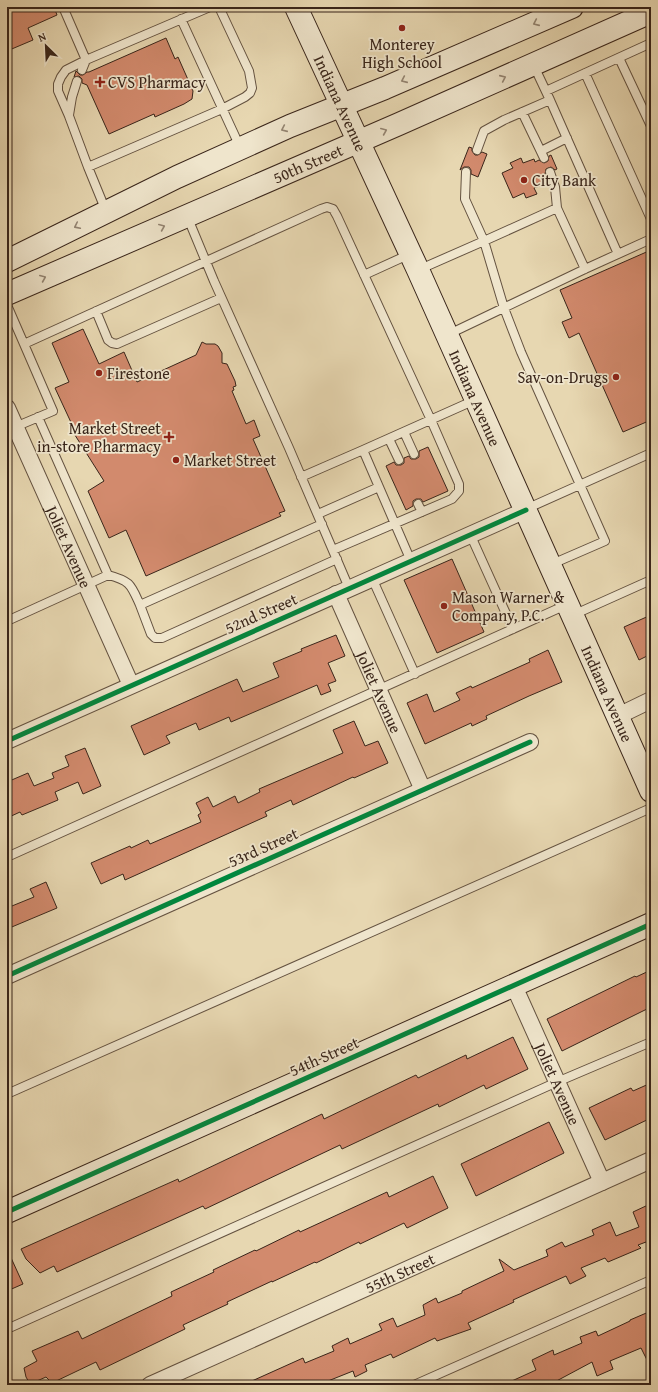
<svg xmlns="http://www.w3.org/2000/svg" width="658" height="1392" viewBox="0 0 658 1392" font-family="'Gentium Book Plus',serif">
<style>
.building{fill:#d28a6d;stroke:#39251a}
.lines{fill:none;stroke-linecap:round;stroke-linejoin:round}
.lane-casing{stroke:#645240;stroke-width:10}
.street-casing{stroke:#645240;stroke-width:18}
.secondary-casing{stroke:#39251a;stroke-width:24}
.lane{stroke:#efe5cc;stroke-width:8}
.street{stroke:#efe5cc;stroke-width:16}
.secondary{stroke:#efe5cc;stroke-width:22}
.cycleway-casing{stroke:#efe5cc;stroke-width:8}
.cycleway{stroke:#00873e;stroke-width:5}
.oneway{stroke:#948573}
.poi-dot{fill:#8f2418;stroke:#efe5cc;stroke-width:1.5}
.labels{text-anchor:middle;stroke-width:3.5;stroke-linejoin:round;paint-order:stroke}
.poi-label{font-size:16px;fill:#39251a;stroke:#efe5cc;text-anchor:start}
.street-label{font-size:16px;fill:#39251a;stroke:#efe5cc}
</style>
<rect width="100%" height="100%" fill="#e7d7b1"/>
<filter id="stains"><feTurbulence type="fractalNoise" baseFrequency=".005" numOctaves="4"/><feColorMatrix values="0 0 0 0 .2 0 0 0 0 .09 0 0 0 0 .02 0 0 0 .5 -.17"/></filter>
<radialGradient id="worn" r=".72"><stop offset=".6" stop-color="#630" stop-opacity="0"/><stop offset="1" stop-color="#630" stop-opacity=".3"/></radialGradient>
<path class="building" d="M7,7H54L57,15L28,28L33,40L7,51Z
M166,38L175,59L178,57L193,91L192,99L184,104L155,117L154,114L109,134L87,85L82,83V79L79,76L74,77L76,71L80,75H83L87,72H89Z
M469,147L472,148V151L475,155H478L482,152L487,154L478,177L471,174V170L469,167H464L460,170Z
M551,155L557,169L555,170L551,167L546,169L545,174L541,176L545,184L534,188L537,194L526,198L524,193L513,198L502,173L513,168L510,163L521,158L523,163L534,159L535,162L539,160L544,163L548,161L549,156Z
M651,250V420L623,432L579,333L569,338L562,322L572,318L560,290Z
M83,329L99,364L124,352L137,382L196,355L202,342L206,344H215L218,346L222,353V363L227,364L235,381L236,386L233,387L234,390L232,391L246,424L254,420L260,436L253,439L285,511L279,513L281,516L146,576L126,530L109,538L88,491L104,481L73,432L75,431L55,388L69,382L52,343Z
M428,447L448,491L423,502L421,499H416L413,501V506L406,510L386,466L394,462L396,465H401L404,463V458L409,456L411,459H416L419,457V451Z
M452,559L484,632L437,653L404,580Z
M651,615V654L639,660L624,627Z
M336,635L345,656L328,663L336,681L328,684L331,691L321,695L317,685L231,722L229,717L199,730L196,723L166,736L170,743L144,755L131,726L237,679L243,692L279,677L273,663L302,651L301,649Z
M548,650L562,682L529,696L486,716L487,719L472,726L471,723L425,744L407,703L427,694L434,712L460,700L456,693L471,686L472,688L530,662L529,659Z
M354,721L365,746L378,741L388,763L354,778L353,777L293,805L291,800L265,812L267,816L125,880L123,874L101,884L91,863L130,846L131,848L148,840L150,844L201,822L198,815L201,813L196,803L208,797L213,807L235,796L238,803L260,792L259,789L343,753L333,730Z
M85,748L101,786L83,794L78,782L55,792L58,800L22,815L20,812L7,818V782L28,773L34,786L54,778L52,773L69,766L65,756Z
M46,882L57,908L7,929V908L34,897L30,889Z
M651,970V1007L562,1051L547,1019L635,976L636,977Z
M513,1037L528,1069L486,1089L484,1085L439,1107L438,1104L342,1149L340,1145L205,1209L203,1206L57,1272L54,1266L40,1273L26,1259L21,1249L178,1179L179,1182L322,1114L324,1119L416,1075L418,1078L466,1055L467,1059Z
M651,1083V1118L605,1140L589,1108L631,1088L633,1091Z
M549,1122L564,1153L476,1196L461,1164Z
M433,1176L448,1208L407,1228L404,1223L360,1244L359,1242L316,1263L315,1262L272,1282V1281L227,1302L228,1304L183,1325L185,1329L100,1370L96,1362L52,1383L46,1377L30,1384L26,1377L24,1368L37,1361L32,1351L78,1331L82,1339L172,1296L171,1292L214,1272L213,1270L255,1250L256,1251L299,1230L300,1232L387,1192L389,1197Z
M648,1205L651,1212V1254L646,1242L638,1245L641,1248L608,1262L605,1258L581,1268L586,1276L570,1284L566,1276L513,1300L514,1302L468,1323L471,1329L437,1341L435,1338L393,1358L391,1354L365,1365L367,1371L355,1377L353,1371L318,1385H243L303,1358L305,1363L334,1351L332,1346L348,1338L350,1344L382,1330L379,1324L393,1318L397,1327L425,1315L423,1305L436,1298L438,1303L462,1293V1291L504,1271L499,1259L514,1270L548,1256L546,1250L562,1242L565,1247L594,1235L592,1230L610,1222L616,1236L639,1227L633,1212Z
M7,1249L23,1284L7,1291Z
M651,1311V1368L641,1348L610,1361L613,1369L597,1376L592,1362L549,1385H503L536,1370L532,1360L553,1350L554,1355L582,1343L580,1337L596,1331L598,1336L630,1321V1320Z"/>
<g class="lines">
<g class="lane-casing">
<path id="lane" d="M63,7L86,60L82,70
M181,19L240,147
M619,58L651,126
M585,73L651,219
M546,91L651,43
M550,100L618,254
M522,112L544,158
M69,115L72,97L77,81
M477,150L484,131L504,120L550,100L534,66
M541,151L567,138
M88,167L222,109L245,97L250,93L252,88L249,71L219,7
M550,172L555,187L557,208
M106,211L88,167L69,116L58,91V84L61,77L66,70L86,60L210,7
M187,216L214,281L289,448L349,588
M418,270L484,241L465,199L466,172
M364,275L410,254
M7,305L24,344L321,209L327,207L333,209L337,216L431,420L459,484V491L452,499L333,550
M96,311L108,340L112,343L117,344L221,298
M447,335L585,269L651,239
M15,427L53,411L24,344
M404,432L414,454
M389,439L399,460
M301,477L363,450
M418,504L422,512
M526,509L651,453
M318,514L379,487
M322,524L140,605L151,634L155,638H162L337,559
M470,534L513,629
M411,561L363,450L475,400
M552,564L605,541L521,352L504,308L484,241L557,208L585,269
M108,575C131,581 131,585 140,605
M372,578L415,674
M573,615L651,580
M7,621L108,575L38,417
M7,857L566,605
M7,1094L651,808
M7,1329L557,1082L651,1042
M414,1385L651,1280"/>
</g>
<g class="street-casing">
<g id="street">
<path id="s1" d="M7,408L131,685"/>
<path id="s2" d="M336,594L423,790"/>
<path d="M618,716L651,700"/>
<path d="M7,741L526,510"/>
<path d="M7,976L530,742"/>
<path id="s3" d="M514,986L602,1182"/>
<path id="s4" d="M150,1385L651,1160"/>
</g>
</g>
<g class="secondary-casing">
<g id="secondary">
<path id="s5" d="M296,7L418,270L651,791"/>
<path d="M7,261L177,177L290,126L385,88L572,7"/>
<path id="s6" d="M7,294L399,124L651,12"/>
<path d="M7,1212L651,924"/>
</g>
</g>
<use href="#lane" class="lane"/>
<use href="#street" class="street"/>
<use href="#secondary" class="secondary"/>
<g class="cycleway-casing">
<path id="cycleway" d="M7,741L526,510
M7,976L530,742
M7,1212L651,924"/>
</g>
<use href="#cycleway" class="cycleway"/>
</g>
<defs><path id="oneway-chevron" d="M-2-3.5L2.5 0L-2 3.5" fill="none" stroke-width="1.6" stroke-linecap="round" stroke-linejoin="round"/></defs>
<g class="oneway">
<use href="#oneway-chevron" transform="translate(536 23) rotate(156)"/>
<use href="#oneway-chevron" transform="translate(503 78) rotate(-24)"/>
<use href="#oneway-chevron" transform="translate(404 80) rotate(156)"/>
<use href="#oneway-chevron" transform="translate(284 129) rotate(156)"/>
<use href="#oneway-chevron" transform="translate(384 131) rotate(-23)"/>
<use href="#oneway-chevron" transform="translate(77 226) rotate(154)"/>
<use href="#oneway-chevron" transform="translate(162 227) rotate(-23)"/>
<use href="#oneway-chevron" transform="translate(43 278) rotate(-23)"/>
</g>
<g class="poi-dot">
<circle cx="402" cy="28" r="4"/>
<path d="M98 76h4v4h4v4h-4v4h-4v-4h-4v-4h4z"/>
<circle cx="524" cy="180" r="4"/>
<circle cx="99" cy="373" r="4"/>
<circle cx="616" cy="377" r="4"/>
<path d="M167 431h4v4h4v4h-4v4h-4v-4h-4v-4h4z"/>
<circle cx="176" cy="460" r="4"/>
<circle cx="444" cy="606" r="4"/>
</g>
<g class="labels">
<g class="poi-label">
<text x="402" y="50" text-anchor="middle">Monterey<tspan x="402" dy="18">High School</tspan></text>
<text x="108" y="88">CVS Pharmacy</text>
<text x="532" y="186">City Bank</text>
<text x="107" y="379">Firestone</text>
<text x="608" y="383" text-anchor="end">Sav-on-Drugs</text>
<text x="161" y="434" text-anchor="end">Market Street<tspan x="161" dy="18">in-store Pharmacy</tspan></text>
<text x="184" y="466">Market Street</text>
<text x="452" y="603">Mason Warner &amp;<tspan x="452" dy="18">Company, P.C.</tspan></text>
</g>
<g class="street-label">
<text dy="6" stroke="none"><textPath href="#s5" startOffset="106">Indiana Avenue</textPath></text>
<text dy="6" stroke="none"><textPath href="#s6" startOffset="328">50th Street</textPath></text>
<text dy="6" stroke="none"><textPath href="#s5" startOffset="430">Indiana Avenue</textPath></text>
<text dy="6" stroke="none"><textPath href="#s1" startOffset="152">Joliet Avenue</textPath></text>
<text transform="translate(261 613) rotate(-24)" y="6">52nd Street</text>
<text dy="6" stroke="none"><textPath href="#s2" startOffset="107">Joliet Avenue</textPath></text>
<text dy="6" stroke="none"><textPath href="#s5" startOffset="754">Indiana Avenue</textPath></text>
<text transform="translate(263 847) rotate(-24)" y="6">53rd Street</text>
<text transform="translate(324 1056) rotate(-24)" y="6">54th Street</text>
<text dy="6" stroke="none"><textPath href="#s3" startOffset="107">Joliet Avenue</textPath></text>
<text dy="6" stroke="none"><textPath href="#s4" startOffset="274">55th Street</textPath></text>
</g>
</g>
<rect width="658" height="1392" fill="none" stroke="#e7d7b1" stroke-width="24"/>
<rect x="8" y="8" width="642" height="1376" fill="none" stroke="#39251a" stroke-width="2"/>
<rect x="12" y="12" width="634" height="1368" fill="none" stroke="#39251a"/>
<g transform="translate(46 46) rotate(336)" stroke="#efe5cc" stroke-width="3" paint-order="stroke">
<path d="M0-3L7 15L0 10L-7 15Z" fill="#39251a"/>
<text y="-6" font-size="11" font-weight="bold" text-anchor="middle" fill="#39251a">N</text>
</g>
<rect width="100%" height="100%" filter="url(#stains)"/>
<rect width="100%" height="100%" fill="url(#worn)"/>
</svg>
